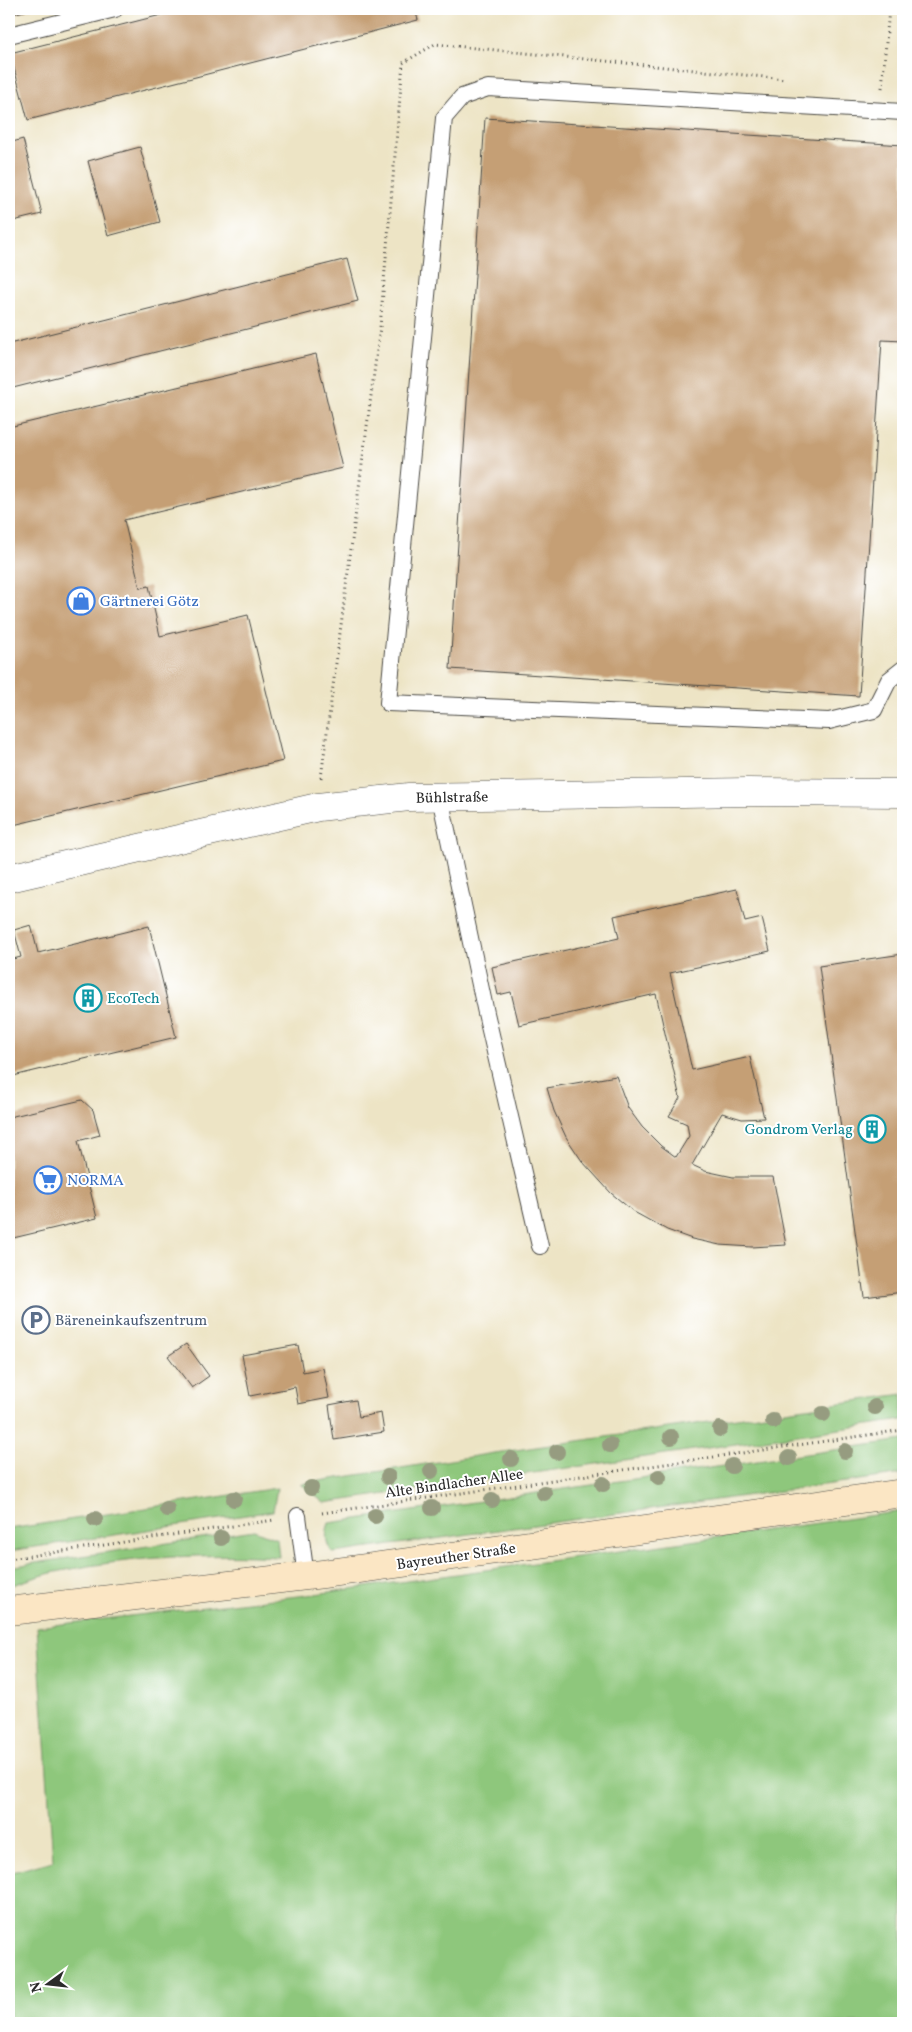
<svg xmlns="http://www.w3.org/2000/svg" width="912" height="2032" viewBox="0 0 912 2032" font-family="Vollkorn,serif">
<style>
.green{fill:#8ec77b;stroke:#5c7953}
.building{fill:#c59f74}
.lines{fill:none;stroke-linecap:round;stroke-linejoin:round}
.lane-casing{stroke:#484742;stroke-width:18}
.street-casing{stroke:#484742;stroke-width:29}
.secondary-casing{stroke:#484742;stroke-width:29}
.path{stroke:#484742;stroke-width:3;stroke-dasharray:1 4;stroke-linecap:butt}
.lane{stroke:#fff;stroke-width:16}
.street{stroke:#fff;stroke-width:28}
.secondary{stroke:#fbe6c4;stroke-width:28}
.tree{fill:#969c80}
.labels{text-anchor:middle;stroke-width:4;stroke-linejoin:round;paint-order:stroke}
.shop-label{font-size:15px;fill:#366cbe;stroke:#fff;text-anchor:start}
.street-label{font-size:15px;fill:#2b2b2b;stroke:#fff}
.culture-label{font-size:15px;fill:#0d838f;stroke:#fff;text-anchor:start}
.service-label{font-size:15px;fill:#4e5e75;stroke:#fff;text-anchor:start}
</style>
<rect width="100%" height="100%" fill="#fff"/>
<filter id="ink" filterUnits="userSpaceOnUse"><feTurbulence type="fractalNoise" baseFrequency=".02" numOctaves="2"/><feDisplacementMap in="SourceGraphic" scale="10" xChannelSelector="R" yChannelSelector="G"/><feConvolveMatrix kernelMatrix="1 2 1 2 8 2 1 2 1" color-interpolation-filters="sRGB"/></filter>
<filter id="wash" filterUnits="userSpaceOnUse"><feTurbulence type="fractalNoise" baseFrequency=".0096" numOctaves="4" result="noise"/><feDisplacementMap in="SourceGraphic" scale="20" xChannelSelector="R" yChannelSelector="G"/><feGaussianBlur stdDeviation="1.12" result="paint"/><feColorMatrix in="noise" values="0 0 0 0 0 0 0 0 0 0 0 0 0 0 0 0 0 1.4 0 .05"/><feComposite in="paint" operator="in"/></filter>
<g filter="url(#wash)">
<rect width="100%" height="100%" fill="#ede4c5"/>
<path class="green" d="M903,1394V1420L324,1503L301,1484L488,1454Z
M903,1440V1474L333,1553C325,1544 325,1534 329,1523Z
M277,1488L273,1511L9,1551V1529Z
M903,1511V2023H9V1873L53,1861L37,1627L315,1594Z
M254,1530L277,1539L279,1557C206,1553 133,1557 61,1571C43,1574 26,1581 9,1586V1567Z"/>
<g id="blocks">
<path class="building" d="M9,9H32L9,15Z
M185,9H415L418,20L28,120L10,53Z
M485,118L903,145V341L882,340L859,696L450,669Z
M23,139L42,214L9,222V143Z
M140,147L160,222L108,236L88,161Z
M347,259L358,301L9,389V344Z
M316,354L343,468L124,520L140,588L149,586L160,636L248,615L283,761L9,826V427Z
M737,889L745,922L762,918L770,951L670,973L692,1070L750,1057L764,1118L742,1119L722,1113L692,1165L705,1171L733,1177H773L786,1245L752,1247L720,1245L692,1239L667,1230L634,1212L611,1193L582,1161L566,1137L554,1111L547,1088L616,1076L628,1108L642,1127L661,1146L676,1157L689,1136L687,1124L669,1116L680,1098L656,994L519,1025L511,992L498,995L492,967L619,938L614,916Z
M31,925L38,953L149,926L176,1037L9,1077V960L21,957L14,930Z
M903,954V1292L864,1297L819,966Z
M82,1100L93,1110L100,1135L78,1141L97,1218L9,1239V1117Z
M186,1344L209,1376L192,1388L168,1356Z
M298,1345L303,1372L323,1368L329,1398L298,1404L295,1387L250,1396L242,1355Z
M356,1400L359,1417L381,1413L384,1432L334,1440L329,1405Z"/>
</g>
</g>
<g filter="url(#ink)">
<use href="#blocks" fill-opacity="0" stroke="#484742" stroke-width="1"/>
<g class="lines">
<g class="lane-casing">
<path id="lane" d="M9,35L115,9
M903,112L488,88L462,97L444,118L388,703L829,721L874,710L889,680L903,669
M440,797L486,1013L540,1246
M298,1516L306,1577"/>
</g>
<g class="street-casing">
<path id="street" d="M9,878L318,807L409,797L748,792L903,793"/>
</g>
<g class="secondary-casing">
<path id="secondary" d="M9,1611L323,1574L903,1493"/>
</g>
<path class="path" d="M882,88L889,9
M321,778L380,327L403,63L435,44L785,79
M322,1513L903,1430
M9,1559L274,1520"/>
<use href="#lane" class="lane"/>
<use href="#street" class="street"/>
<use href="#secondary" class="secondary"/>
</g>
<g class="tree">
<circle cx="875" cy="1407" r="8"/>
<circle cx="823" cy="1414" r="8"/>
<circle cx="773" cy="1421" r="8"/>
<circle cx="720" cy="1429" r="8"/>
<circle cx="671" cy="1437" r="8"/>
<circle cx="610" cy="1445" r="8"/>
<circle cx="845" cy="1451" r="8"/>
<circle cx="557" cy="1452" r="8"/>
<circle cx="789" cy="1458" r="8"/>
<circle cx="511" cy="1459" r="8"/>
<circle cx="732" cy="1466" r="8"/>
<circle cx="431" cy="1471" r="8"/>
<circle cx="388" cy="1477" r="8"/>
<circle cx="659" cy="1477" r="8"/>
<circle cx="603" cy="1484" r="8"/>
<circle cx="311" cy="1488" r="8"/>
<circle cx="544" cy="1493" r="8"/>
<circle cx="234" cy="1499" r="8"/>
<circle cx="492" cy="1500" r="8"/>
<circle cx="432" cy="1508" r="8"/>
<circle cx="167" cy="1509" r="8"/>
<circle cx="375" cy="1516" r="8"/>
<circle cx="95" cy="1519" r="8"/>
<circle cx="221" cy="1538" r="8"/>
</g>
</g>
<defs>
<g id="shop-ring" transform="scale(1.4375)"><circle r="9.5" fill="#fff" stroke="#3f7fe0" stroke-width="1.5"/><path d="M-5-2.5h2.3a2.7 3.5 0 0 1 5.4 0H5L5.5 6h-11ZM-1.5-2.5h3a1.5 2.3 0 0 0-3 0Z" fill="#3f7fe0"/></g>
<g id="building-ring" transform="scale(1.4375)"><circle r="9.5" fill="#fff" stroke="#0f9aa8" stroke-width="1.5"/><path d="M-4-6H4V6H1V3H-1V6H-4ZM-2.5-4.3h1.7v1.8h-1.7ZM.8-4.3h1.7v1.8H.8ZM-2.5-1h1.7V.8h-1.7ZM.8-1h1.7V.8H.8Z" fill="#0f9aa8"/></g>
<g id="supermarket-ring" transform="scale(1.4375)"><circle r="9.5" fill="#fff" stroke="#3f7fe0" stroke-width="1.5"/><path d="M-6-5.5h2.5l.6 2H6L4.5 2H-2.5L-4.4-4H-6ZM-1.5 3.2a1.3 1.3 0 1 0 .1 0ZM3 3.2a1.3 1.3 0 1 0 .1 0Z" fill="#3f7fe0"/></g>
<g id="parking-ring" transform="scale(1.4375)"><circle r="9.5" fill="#fff" stroke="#5c6f8a" stroke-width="1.5"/><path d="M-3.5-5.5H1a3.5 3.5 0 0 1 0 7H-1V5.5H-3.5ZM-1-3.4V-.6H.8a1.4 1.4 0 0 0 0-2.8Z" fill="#5c6f8a"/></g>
</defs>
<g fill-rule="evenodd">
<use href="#shop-ring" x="81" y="601"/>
<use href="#building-ring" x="88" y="998"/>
<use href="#building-ring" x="872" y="1129"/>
<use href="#supermarket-ring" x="48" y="1180"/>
<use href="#parking-ring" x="36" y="1320"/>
</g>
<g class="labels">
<g class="shop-label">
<text x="100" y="606">Gärtnerei Götz</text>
<text x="67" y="1185">NORMA</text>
</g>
<g class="street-label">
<text transform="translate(452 797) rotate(-1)" y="5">Bühlstraße</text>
<text transform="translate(454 1483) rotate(-8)" y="5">Alte Bindlacher Allee</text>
<text transform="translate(456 1556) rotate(-8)" y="5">Bayreuther Straße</text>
</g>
<g class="culture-label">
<text x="107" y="1003">EcoTech</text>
<text x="853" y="1134" text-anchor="end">Gondrom Verlag</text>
</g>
<g class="service-label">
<text x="55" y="1325">Bäreneinkaufszentrum</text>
</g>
</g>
<rect width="912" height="2032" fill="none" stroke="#fff" stroke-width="30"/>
<g transform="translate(48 1984) rotate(255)" stroke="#ffffff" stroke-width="4" paint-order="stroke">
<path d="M0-4L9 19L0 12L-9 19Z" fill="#2b2b2b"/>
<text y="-8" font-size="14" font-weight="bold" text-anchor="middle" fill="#2b2b2b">N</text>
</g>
</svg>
